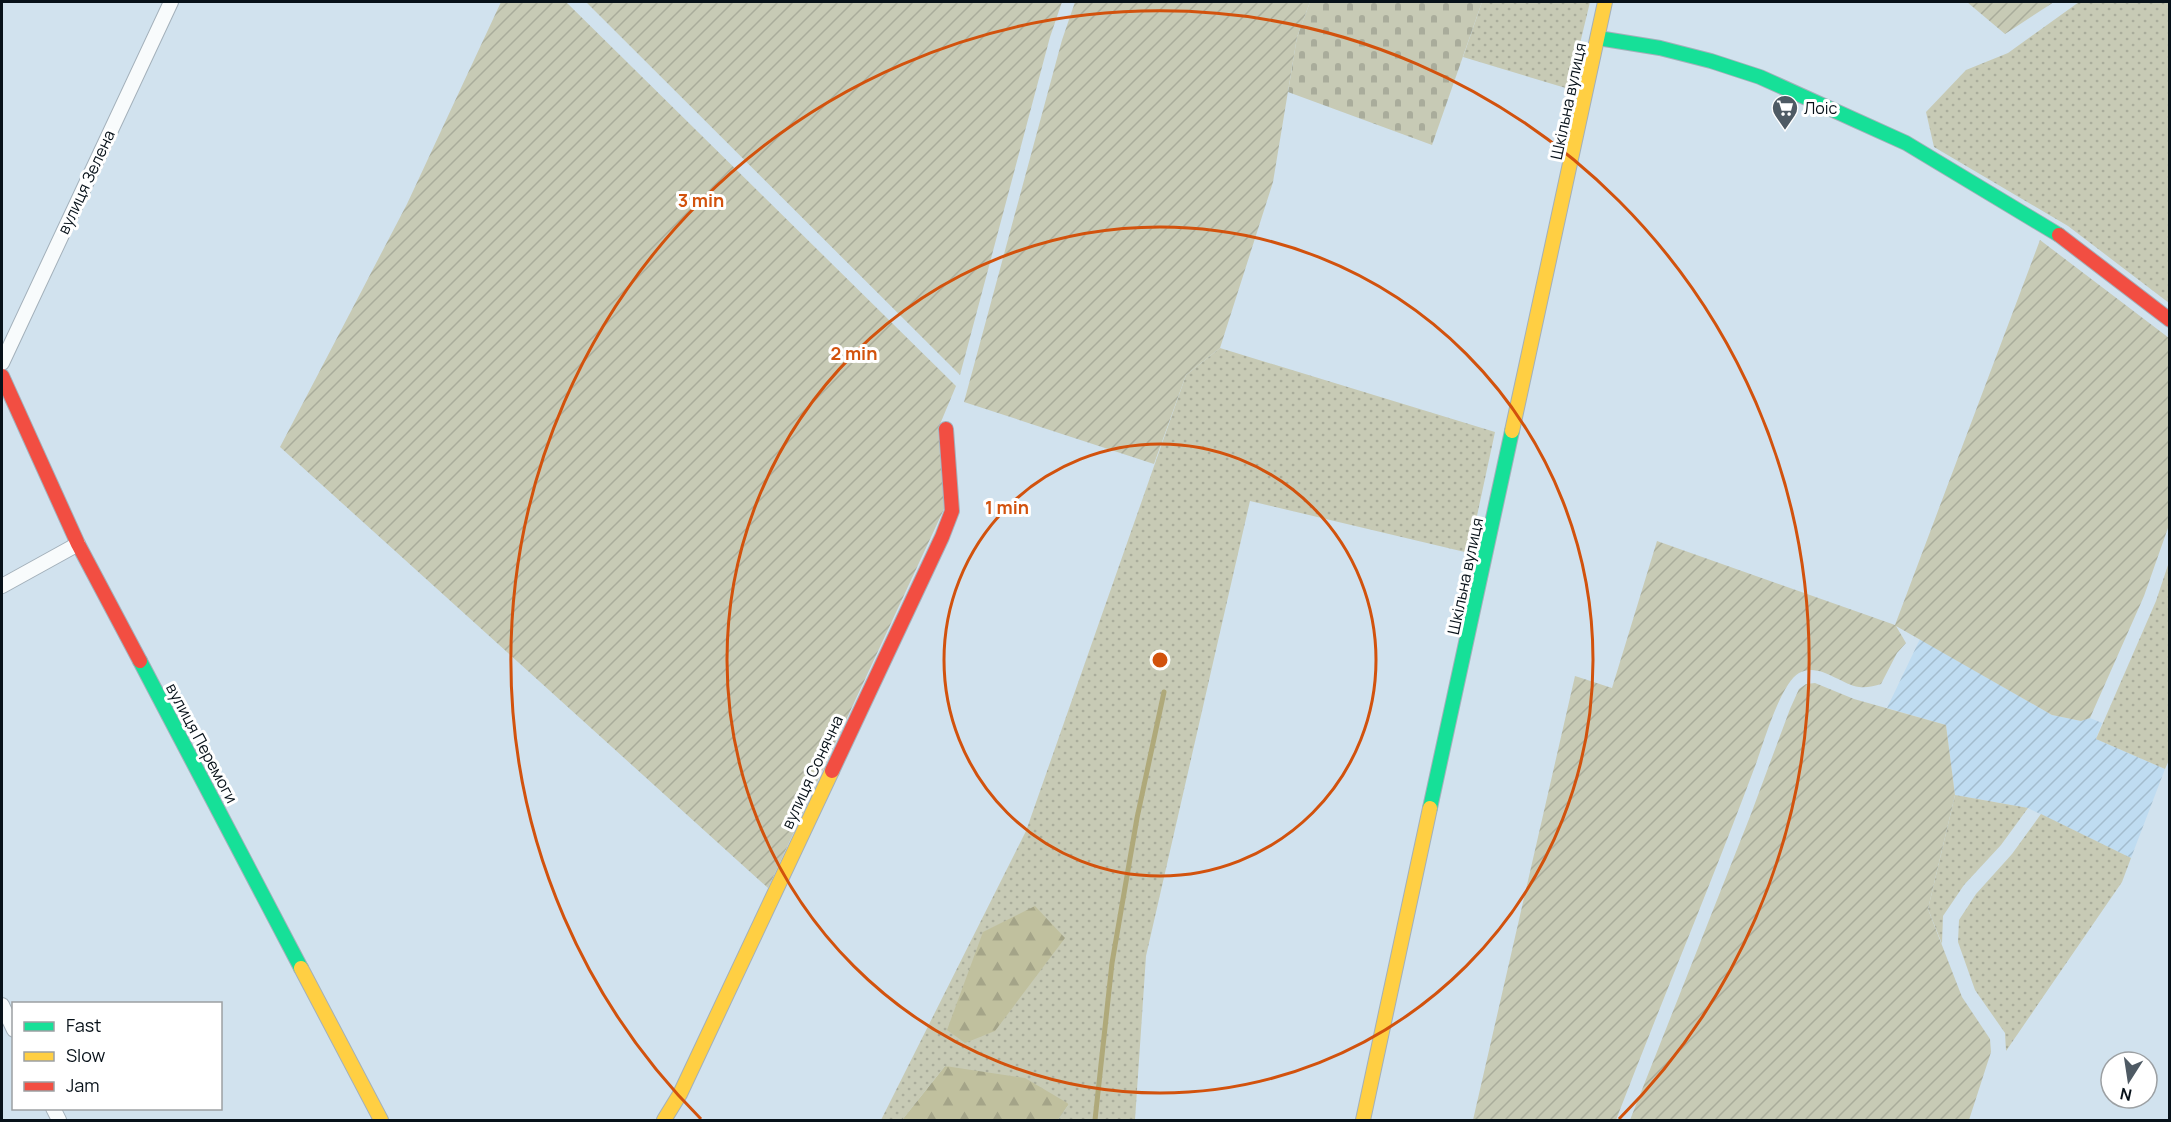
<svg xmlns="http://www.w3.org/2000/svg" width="2171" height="1122" viewBox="0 0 2171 1122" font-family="Manrope,sans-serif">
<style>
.industrial{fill:url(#industrial-furrows)}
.grass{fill:url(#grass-dots)}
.forest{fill:url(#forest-firs)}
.cemetery{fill:url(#cemetery-stones)}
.garden{fill:url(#garden-furrows)}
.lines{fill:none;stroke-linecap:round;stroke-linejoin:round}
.stream{stroke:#afa97a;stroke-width:5}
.street-casing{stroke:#a3b0ba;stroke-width:16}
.fast-casing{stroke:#a3b0ba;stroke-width:16}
.slow-casing{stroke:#a3b0ba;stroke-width:16}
.jam-casing{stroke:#a3b0ba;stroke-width:16}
.street{stroke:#f8fbfc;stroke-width:14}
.fast{stroke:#16e098;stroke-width:14}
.slow{stroke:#ffcf43;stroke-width:14}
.jam{stroke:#f24e42;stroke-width:14}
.ring{fill:none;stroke:#d2520d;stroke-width:3}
.labels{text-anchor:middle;stroke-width:6;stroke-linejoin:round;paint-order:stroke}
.street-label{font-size:16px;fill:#071119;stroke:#fff}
.poi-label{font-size:16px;fill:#071119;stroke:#fff;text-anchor:start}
.centre{fill:#d2520d;stroke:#fff;stroke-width:3}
.ring-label{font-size:18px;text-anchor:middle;font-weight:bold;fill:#d2520d;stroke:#fff;stroke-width:6;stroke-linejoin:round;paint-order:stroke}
</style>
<defs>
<pattern id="industrial-furrows" width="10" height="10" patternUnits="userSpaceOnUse" patternTransform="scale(1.5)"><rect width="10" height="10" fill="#bfdcf1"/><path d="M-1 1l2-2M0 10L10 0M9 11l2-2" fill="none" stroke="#a3bcce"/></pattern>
<pattern id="grass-dots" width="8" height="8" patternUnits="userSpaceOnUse" patternTransform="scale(1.5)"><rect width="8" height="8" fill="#c7cab5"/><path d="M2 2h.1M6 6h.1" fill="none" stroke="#a9ac9b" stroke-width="1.8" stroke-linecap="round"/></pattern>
<pattern id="forest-firs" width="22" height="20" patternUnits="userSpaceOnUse" patternTransform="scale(1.5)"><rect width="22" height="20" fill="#c0c09e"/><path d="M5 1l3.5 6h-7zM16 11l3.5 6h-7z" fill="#a4a488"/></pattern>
<pattern id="cemetery-stones" width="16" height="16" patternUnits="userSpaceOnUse" patternTransform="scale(1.5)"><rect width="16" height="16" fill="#c7cab5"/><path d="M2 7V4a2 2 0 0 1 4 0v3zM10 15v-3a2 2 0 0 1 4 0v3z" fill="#a9ac9b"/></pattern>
<pattern id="garden-furrows" width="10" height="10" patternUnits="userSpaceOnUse" patternTransform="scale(1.5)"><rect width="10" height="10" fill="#c7cab5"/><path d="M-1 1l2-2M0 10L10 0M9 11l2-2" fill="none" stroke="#a9ac9b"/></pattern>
</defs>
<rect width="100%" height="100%" fill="#d1e2ee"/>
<path class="industrial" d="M1920,639L2052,715L2081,721L2090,718L2102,723L2096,739L2165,769L2131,858L2028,808L1955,795L1946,725L1887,708Z"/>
<path class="grass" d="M1482,2H1590L1569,89L1463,57Z
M2079,2H2169V303L2068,226L1934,147L1926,112L1966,70L2008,53Z
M1220,348L1495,432L1469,553L1250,501L1146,956L1135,1120H1058L1069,1104L945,1066L902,1120H881L1026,831L1186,375Z
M2169,562L2170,758L2165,769L2096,739L2156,601Z
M1955,795L2028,808L2001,845L1964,885L1943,916L1942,944L1928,909Z
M2041,814L2131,858L2122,882L2006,1051L2005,1033L1975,990L1958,942L1959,920L1976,894L2012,854Z"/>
<path class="forest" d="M1035,906L1065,938L995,1031L965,1043L947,1030L983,932Z
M945,1066L1025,1078L1069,1104L1058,1120H902Z"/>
<path class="cemetery" d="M1310,2H1482L1432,145L1288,92L1297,37Z"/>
<path class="garden" d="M501,2H566L956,386L938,429L944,509L768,888L280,447L407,204Z
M586,2H1062L1050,37L960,375Z
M1075,2H1310L1297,37L1273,182L1220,348L1186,375L1154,464L964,402L1062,40Z
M1967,2H2054L2005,34Z
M2040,240L2169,338V525L2144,596L2090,718L2081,721L2052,715L1896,626L1906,643L1897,653L1881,684C1874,686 1867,688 1859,687C1840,684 1819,662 1799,673C1781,683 1764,741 1757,761C1712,882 1662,1000 1616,1120H1473L1575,676L1612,688L1657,541L1895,625Z
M1815,683L1854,699L1946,725L1955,795L1928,909L1962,997L1990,1039L1991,1052L1969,1120H1630L1751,814L1790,709L1799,689L1806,684Z"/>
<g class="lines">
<path class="stream" d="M1095,1120L1112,963L1137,818L1164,692"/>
<g class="street-casing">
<path id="street" d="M2,363L171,2
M2,586L78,544
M2,1005L14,1030
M53,1108L59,1120"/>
</g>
<g class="fast-casing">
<path id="fast" d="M1598,38L1660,48L1711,61L1760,77L1906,143L2059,235
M140,661L301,968
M1430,808L1512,431"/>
</g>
<g class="slow-casing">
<path id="slow" d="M1512,431L1605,2
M301,968L381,1120
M664,1120L680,1094L832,771
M1363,1120L1430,808"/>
</g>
<g class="jam-casing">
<path id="jam" d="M2059,235L2170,320
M2,376L78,544L140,661
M832,771L942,537L952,511L946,429"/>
</g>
<use href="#street" class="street"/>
<use href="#fast" class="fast"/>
<use href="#slow" class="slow"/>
<use href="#jam" class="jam"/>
</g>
<g class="ring">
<circle cx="1160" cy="660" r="216"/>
<circle cx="1160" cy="660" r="433"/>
<path d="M701 1119A649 649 0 1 1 1619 1119"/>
</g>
<defs>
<g id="supermarket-pin" transform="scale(1.35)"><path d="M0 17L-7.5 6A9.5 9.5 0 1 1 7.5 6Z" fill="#4e5a64" stroke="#fff"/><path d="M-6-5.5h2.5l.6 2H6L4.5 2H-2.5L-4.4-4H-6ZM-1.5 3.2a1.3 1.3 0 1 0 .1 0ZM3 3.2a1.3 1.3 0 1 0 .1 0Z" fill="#fff"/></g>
</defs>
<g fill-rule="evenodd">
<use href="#supermarket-pin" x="1785" y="108"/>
</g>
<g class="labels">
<g class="street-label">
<text transform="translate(1568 101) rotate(-78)" y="6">Шкільна вулиця</text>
<text transform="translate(86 182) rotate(-65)" y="6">вулиця Зелена</text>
<text transform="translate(1465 576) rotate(-78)" y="6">Шкільна вулиця</text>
<text transform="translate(202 743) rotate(62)" y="6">вулиця Перемоги</text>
<text transform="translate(812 772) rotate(-65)" y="6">вулиця Сонячна</text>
</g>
<g class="poi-label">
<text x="1804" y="114">Лоіс</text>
</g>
</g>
<circle cx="1160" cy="660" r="9" class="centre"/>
<g class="ring-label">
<text x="701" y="207">3 min</text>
<text x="854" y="360">2 min</text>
<text x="1007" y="514">1 min</text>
</g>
<rect width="2171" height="1122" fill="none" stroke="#071119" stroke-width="6"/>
<rect x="12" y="1002" width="210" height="108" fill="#ffffff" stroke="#9ca0a3" stroke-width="1.5"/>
<rect x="24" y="1022" width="30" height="9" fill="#16e098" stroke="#9ca0a3" stroke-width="1.5"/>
<text x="66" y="1032" font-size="18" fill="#071119">Fast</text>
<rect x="24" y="1052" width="30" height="9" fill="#ffcf43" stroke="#9ca0a3" stroke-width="1.5"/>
<text x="66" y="1062" font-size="18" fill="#071119">Slow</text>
<rect x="24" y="1082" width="30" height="9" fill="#f24e42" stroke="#9ca0a3" stroke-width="1.5"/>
<text x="66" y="1092" font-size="18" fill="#071119">Jam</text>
<g transform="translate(2129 1080) rotate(192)"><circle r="28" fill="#ffffff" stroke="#9ca0a3" stroke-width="1.5"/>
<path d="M0-4.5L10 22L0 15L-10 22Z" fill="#4e5a64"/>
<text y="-9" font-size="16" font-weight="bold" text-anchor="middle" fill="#071119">N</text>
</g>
</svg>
